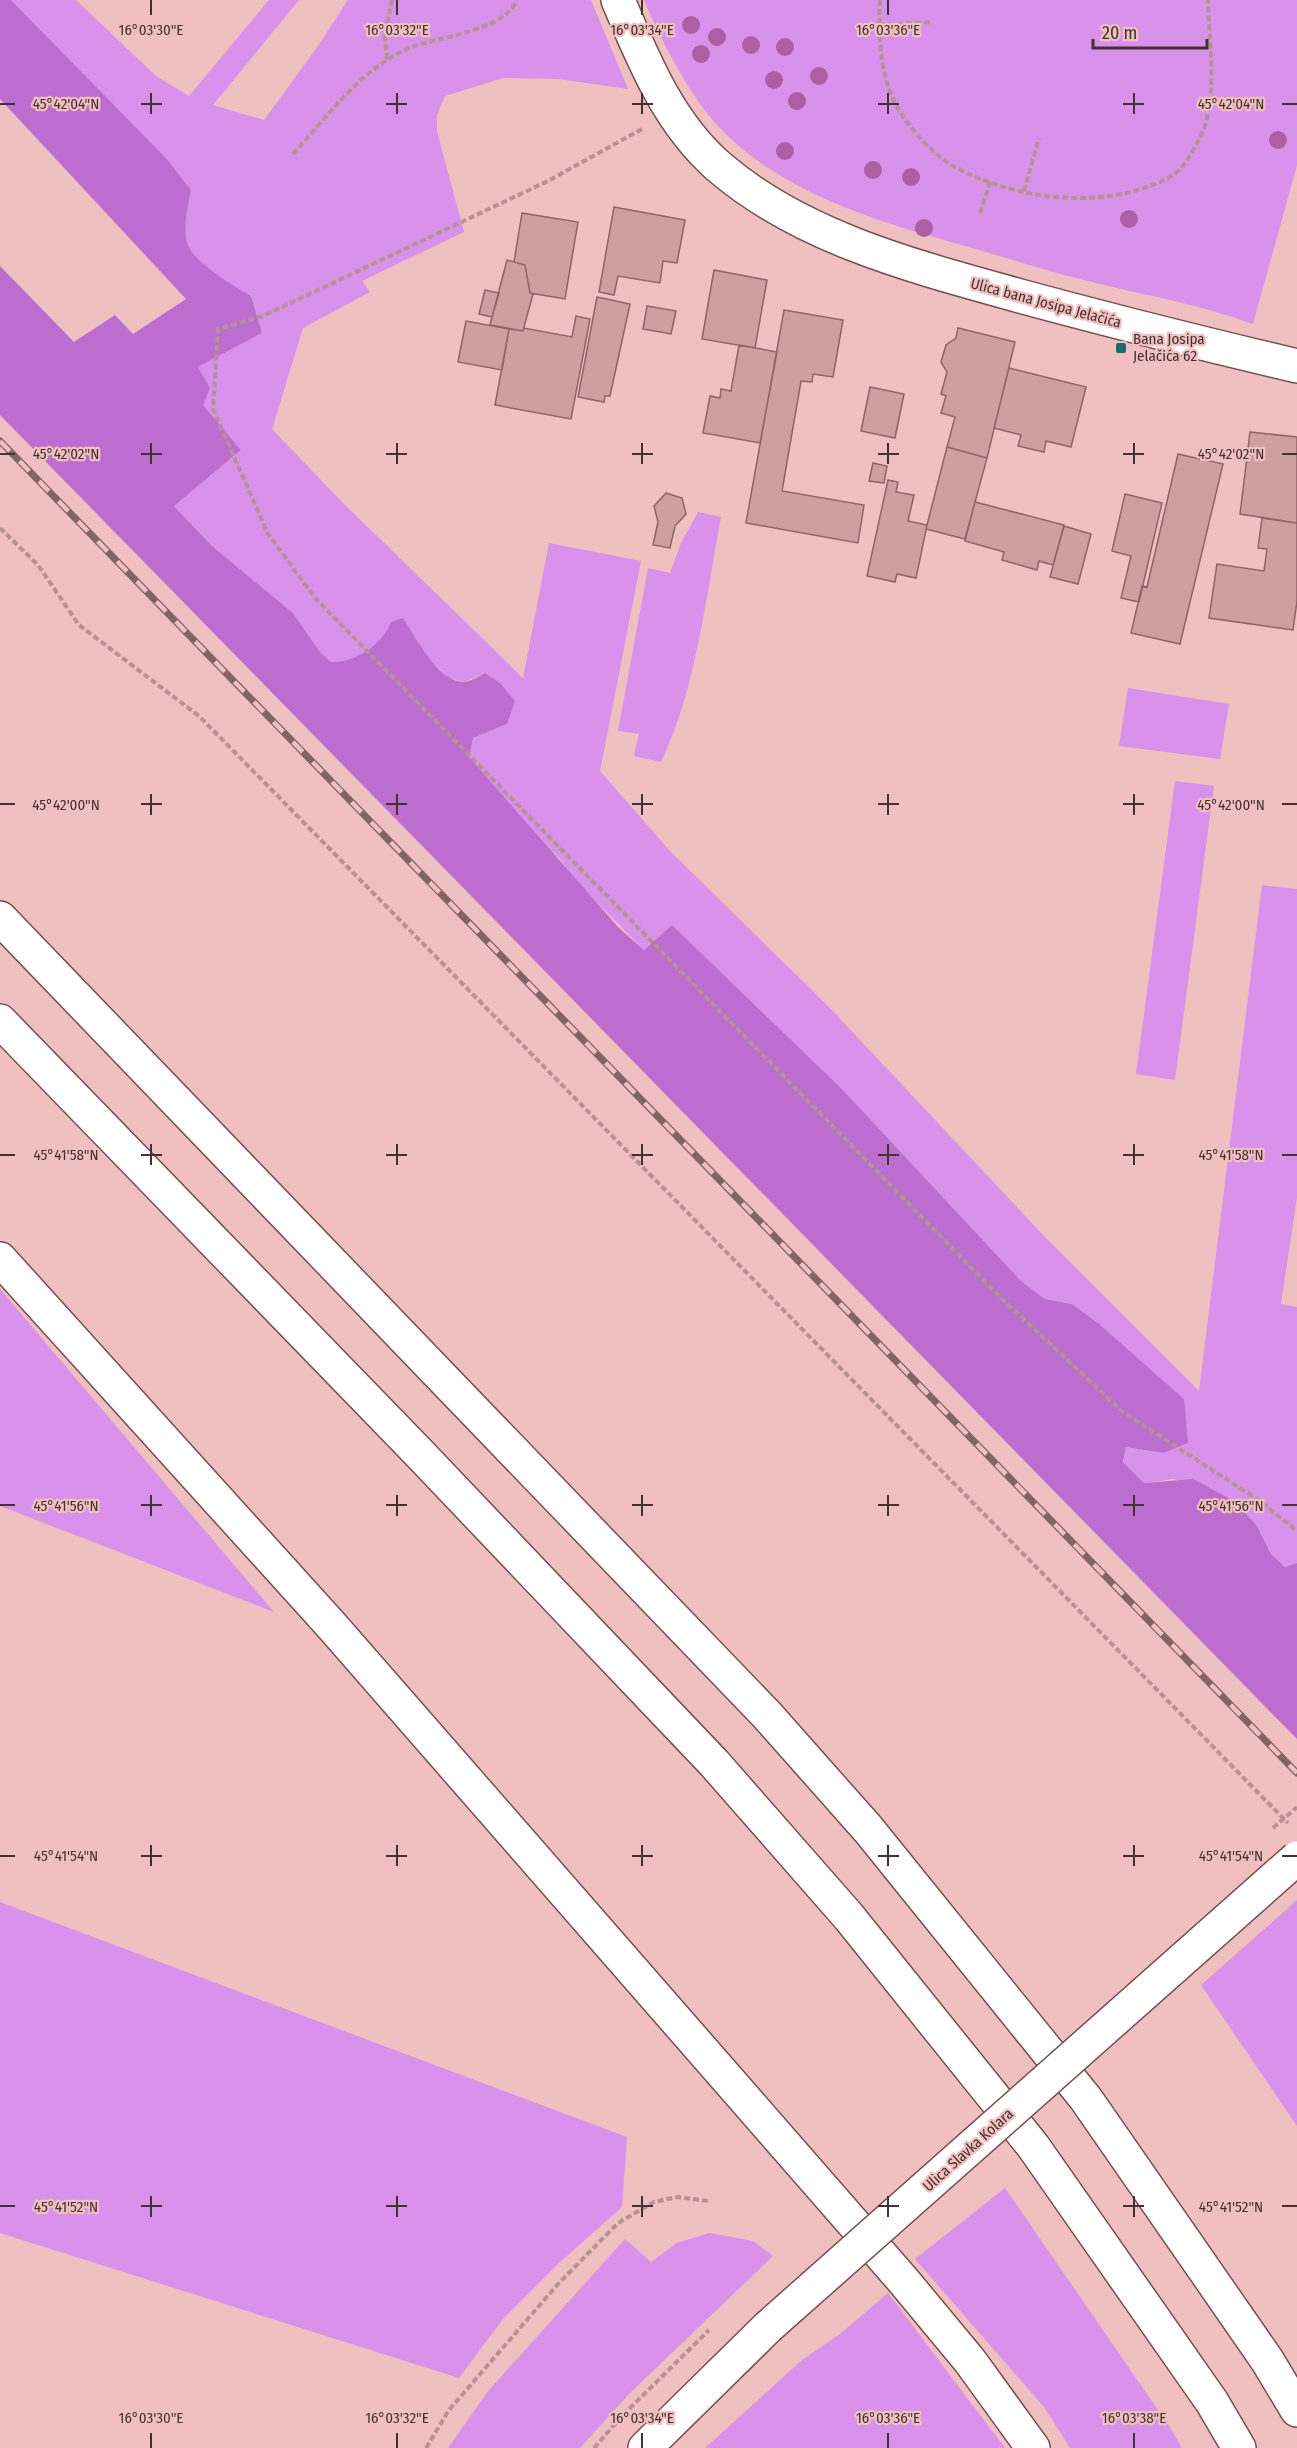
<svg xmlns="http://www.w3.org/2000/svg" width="1297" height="2448" viewBox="0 0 1297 2448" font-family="'Fira Sans Condensed',sans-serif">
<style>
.green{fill:#d892eb}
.forest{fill:#bb6ed0}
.building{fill:#cd9f9e;stroke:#8f6465;stroke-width:1.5}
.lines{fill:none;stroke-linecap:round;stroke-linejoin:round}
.minor-casing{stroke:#774e4e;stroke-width:36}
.tertiary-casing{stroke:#774e4e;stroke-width:36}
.secondary-casing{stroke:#774e4e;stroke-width:36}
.motorway-casing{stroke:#774e4e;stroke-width:36}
.path{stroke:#b89191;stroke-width:4;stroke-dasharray:6 3;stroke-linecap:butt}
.minor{stroke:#fff;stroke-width:33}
.tertiary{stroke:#fff;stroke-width:33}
.secondary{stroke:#fff;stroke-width:33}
.motorway{stroke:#fff;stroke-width:33}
.rail-casing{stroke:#826464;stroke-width:7}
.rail{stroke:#f0bfbf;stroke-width:4.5;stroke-dasharray:14;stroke-linecap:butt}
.secondary-bridge-casing{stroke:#774e4e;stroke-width:36;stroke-linecap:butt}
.path-bridge{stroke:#b89191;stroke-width:4;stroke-dasharray:6 3;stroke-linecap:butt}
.secondary-bridge{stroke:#fff;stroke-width:33}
.tree{fill:#ad5fa3}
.ticks{fill:none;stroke:#443131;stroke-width:2}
.poi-dot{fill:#1c696c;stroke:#f0bfbf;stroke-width:2}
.labels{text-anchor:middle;stroke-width:4.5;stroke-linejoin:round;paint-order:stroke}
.street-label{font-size:15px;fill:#443131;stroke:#f0bfbf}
.poi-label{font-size:15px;fill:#443131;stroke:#f0bfbf;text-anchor:start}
.ticks-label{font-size:15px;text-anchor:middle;fill:#443131;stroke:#f0bfbf;stroke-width:4.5;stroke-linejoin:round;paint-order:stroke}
</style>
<rect width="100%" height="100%" fill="#f0bfbf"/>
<path class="green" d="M11,0H76L156,76L189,96L269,0H299L213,105L264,120L316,49L348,0H591L628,89L558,79L503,78L445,96L437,115V131L464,232L362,281L370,292L303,328L272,429L342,502L523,678L549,543L641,561L600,771L670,851L829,1007L1044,1236L1199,1391L1262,885L1297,889V1197L1281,1304L1297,1307V1563L1285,1567L1271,1554L1257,1526L1236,1502L1174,1479L1144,1483L1123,1462L1126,1447L1163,1453L1184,1414V1399L1072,1304L1045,1299L1021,1281L841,1088L672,925L644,950L576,881L560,859L536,835L469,757L473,738L507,724L485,673L464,682L449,678L427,657L416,638L391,622C381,645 356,663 332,663L320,652L293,613L212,546L174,506L241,450L203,405L198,367L262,333L251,296C234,287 191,261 187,242C183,225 188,206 191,190L166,158Z
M644,0H1297V165L1253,324C1204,306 1155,297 1104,285C1052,273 1001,256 951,242C869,219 777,190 717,125C688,93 661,40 644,0Z
M698,512L721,517C706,597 696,689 661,762L634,756L639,734L618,731L648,568L670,573L681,543Z
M1128,688L1229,704L1220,759L1119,746Z
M1175,781L1214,786L1175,1080L1136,1074Z
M0,1289L274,1612L0,1506Z
M1297,1900V2126L1201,1985Z
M0,1902L627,2137L622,2207L559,2263L503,2319L459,2378L0,2233Z
M1005,2188L1169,2426L1182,2448H1070L1044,2407L915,2259Z
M709,2233L753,2241L773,2256L629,2394L580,2448H448L489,2390L625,2239L651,2262L677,2243Z
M888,2293L1005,2448H705L802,2360L840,2334Z"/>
<path class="forest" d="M0,0H11L166,158L191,190C188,207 183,225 187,242C191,261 234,286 251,296L262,333L198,367L210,388L203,405L241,450L174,506L212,546L293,613L320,652L331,662C356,663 381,645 391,622L403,618C416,637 437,681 463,682C470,682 479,676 485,673L500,683L515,701L507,724L473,738L469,757L619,928L644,950L672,925L841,1088L1021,1281L1045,1299L1072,1304L1099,1324L1184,1399L1188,1443L1163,1453L1126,1447L1123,1462L1144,1483L1193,1479L1236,1502L1257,1526L1271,1554L1285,1567L1297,1563V1739L0,415V266L74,342L115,315L133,334L186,299L0,99Z"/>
<path class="building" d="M614,207L685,220L677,263L663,261L660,283L618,276L614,295L599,292Z
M522,213L578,222L565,299L530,293L525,265L514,262Z
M507,260L525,265L530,293L533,294L523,331L490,325Z
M714,270L767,280L755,348L702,339Z
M485,290L499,293L492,317L479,314Z
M597,297L630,304L610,396H605L604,402L578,397Z
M647,306L676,311L671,334L643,329Z
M784,310L843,320L833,377L813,374L812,382L801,381L782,491L864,505L858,543L746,523Z
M576,316L590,319L571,419L495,405L509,329L523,331L524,328L572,337Z
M466,321L509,329L502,370L458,362Z
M958,328L1015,342L987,458L947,447L955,417L941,413L946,396L941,394L947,372L941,362L946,345L956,338Z
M739,345L777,352L760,443L703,433L710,396L720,398L721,389L731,391Z
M1009,368L1086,387L1071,447L1046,441L1044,452L1018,446L1021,435L994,428Z
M870,387L904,394L895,438L861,431Z
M1250,432L1297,437V523L1240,514Z
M947,447L987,458L965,539L926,529Z
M1178,454L1223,464L1180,644L1131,633L1142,586L1147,587Z
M873,463L887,466L884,483L869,481Z
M888,480L898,482L896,492L914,495L908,521L927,525L916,578L897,574L895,582L867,576Z
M666,493L682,498L686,514L675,526L670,548L653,545L658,522L654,506Z
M1125,494L1162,503L1139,602L1121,598L1131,556L1112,551Z
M975,502L1064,525L1053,565L1039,561L1037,570L1002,560L1004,552L965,541Z
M1262,518L1297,523V601L1293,630L1209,618L1217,564L1264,571L1267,549L1258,548Z
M1064,526L1091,534L1078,584L1050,577Z"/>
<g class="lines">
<g class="minor-casing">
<path id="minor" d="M618,0C643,59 668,122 718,166C801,238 916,267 1020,296C1112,321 1204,344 1297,366"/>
</g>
<g class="tertiary-casing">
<path id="tertiary" d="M0,1259L332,1626L902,2279L970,2361L1033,2448"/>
</g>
<g class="secondary-casing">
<path id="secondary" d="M645,2448L768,2327"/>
</g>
<g class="motorway-casing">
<path id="motorway" d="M0,918L767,1715L868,1829L1086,2099L1267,2360L1297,2410
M0,1021L420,1454L714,1763L849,1917L1033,2146L1212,2402L1239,2448"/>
</g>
<path class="path" d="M880,0C878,40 880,85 904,118C917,136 935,155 953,166C1009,196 1078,207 1138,190C1153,185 1172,179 1182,167C1189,159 1194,148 1199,140C1219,102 1209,42 1208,0
M879,25L933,22
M387,59L385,37L392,0
M642,129L548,181L263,316L218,329L213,409L268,534L316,599L1002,1299L1123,1412L1260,1501L1297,1531
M293,154C327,117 363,66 412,47C441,36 504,31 517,0
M1024,191L1039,138
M980,213L990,182
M0,528L38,565L79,625L199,716L1288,1823
M623,2415L709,2330
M426,2448L449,2410L558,2284L618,2223L654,2202L677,2197L709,2201
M594,2448L616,2423"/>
<use href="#minor" class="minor"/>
<use href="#tertiary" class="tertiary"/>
<use href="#secondary" class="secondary"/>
<use href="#motorway" class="motorway"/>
<g class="rail-casing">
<path id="rail" d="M0,441L1297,1773"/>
</g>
<use href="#rail" class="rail"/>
<g class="secondary-bridge-casing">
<path id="secondary-bridge" d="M768,2327L1297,1858"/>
</g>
<path class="path-bridge" d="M1273,1828L1297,1807"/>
<use href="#secondary-bridge" class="secondary-bridge"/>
</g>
<g class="tree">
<circle cx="691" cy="25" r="9"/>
<circle cx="717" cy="37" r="9"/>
<circle cx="751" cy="45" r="9"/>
<circle cx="785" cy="47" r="9"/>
<circle cx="701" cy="54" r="9"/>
<circle cx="819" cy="76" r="9"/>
<circle cx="774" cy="80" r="9"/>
<circle cx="797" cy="101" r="9"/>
<circle cx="1278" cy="140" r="9"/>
<circle cx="785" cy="151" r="9"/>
<circle cx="873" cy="170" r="9"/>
<circle cx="911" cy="177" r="9"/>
<circle cx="1129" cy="219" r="9"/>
<circle cx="924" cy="228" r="9"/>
</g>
<path class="ticks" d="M151,0V15M397,0V15M642,0V15M888,0V15M151,93V114M397,93V114M642,93V114M888,93V114M1134,93V114M0,104H15M141,104H162M386,104H407M632,104H653M878,104H899M1123,104H1144M1282,104H1297M151,443V464M397,443V464M642,443V464M888,443V464M1134,443V464M0,454H15M141,454H162M386,454H407M632,454H653M878,454H899M1123,454H1144M1282,454H1297M151,794V815M397,794V815M642,794V815M888,794V815M1134,794V815M0,804H15M141,804H162M386,804H407M632,804H653M878,804H899M1123,804H1144M1282,804H1297M151,1144V1165M397,1144V1165M642,1144V1165M888,1144V1165M1134,1144V1165M0,1155H15M141,1155H162M386,1155H407M632,1155H653M878,1155H899M1123,1155H1144M1282,1155H1297M151,1495V1516M397,1495V1516M642,1495V1516M888,1495V1516M1134,1495V1516M0,1505H15M141,1505H162M386,1505H407M632,1505H653M878,1505H899M1123,1505H1144M1282,1505H1297M151,1845V1866M397,1845V1866M642,1845V1866M888,1845V1866M1134,1845V1866M0,1856H15M141,1856H162M386,1856H407M632,1856H653M878,1856H899M1123,1856H1144M1282,1856H1297M151,2196V2217M397,2196V2217M642,2196V2217M888,2196V2217M1134,2196V2217M0,2206H15M141,2206H162M386,2206H407M632,2206H653M878,2206H899M1123,2206H1144M1282,2206H1297M151,2433V2448M397,2433V2448M642,2433V2448M888,2433V2448M1134,2433V2448"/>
<rect class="poi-dot" x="1115" y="342" width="12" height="12" rx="3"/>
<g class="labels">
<g class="street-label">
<text transform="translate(1046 303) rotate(15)" y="5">Ulica bana Josipa Jelačića</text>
<text transform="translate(968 2150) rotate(-42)" y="5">Ulica Slavka Kolara</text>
</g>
<g class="poi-label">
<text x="1133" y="344">Bana Josipa<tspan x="1133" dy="17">Jelačića 62</tspan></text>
</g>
</g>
<g class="ticks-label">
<text x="151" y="35">16°03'30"E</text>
<text x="397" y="35">16°03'32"E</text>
<text x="642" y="35">16°03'34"E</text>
<text x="888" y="35">16°03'36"E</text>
<text x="66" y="109">45°42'04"N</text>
<text x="1231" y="109">45°42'04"N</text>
<text x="66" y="459">45°42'02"N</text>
<text x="1231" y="459">45°42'02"N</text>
<text x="66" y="810">45°42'00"N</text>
<text x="1231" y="810">45°42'00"N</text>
<text x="66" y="1160">45°41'58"N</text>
<text x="1231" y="1160">45°41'58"N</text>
<text x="66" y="1511">45°41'56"N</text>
<text x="1231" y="1511">45°41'56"N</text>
<text x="66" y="1861">45°41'54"N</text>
<text x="1231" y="1861">45°41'54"N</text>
<text x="66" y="2212">45°41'52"N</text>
<text x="1231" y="2212">45°41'52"N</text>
<text x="151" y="2423">16°03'30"E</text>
<text x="397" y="2423">16°03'32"E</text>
<text x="642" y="2423">16°03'34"E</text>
<text x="888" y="2423">16°03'36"E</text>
<text x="1134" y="2423">16°03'38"E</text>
</g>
<path d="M1093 39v9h114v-9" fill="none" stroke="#443131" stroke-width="3"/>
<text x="1102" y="39" font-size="18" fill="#443131" stroke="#f0bfbf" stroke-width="4.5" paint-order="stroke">20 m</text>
</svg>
